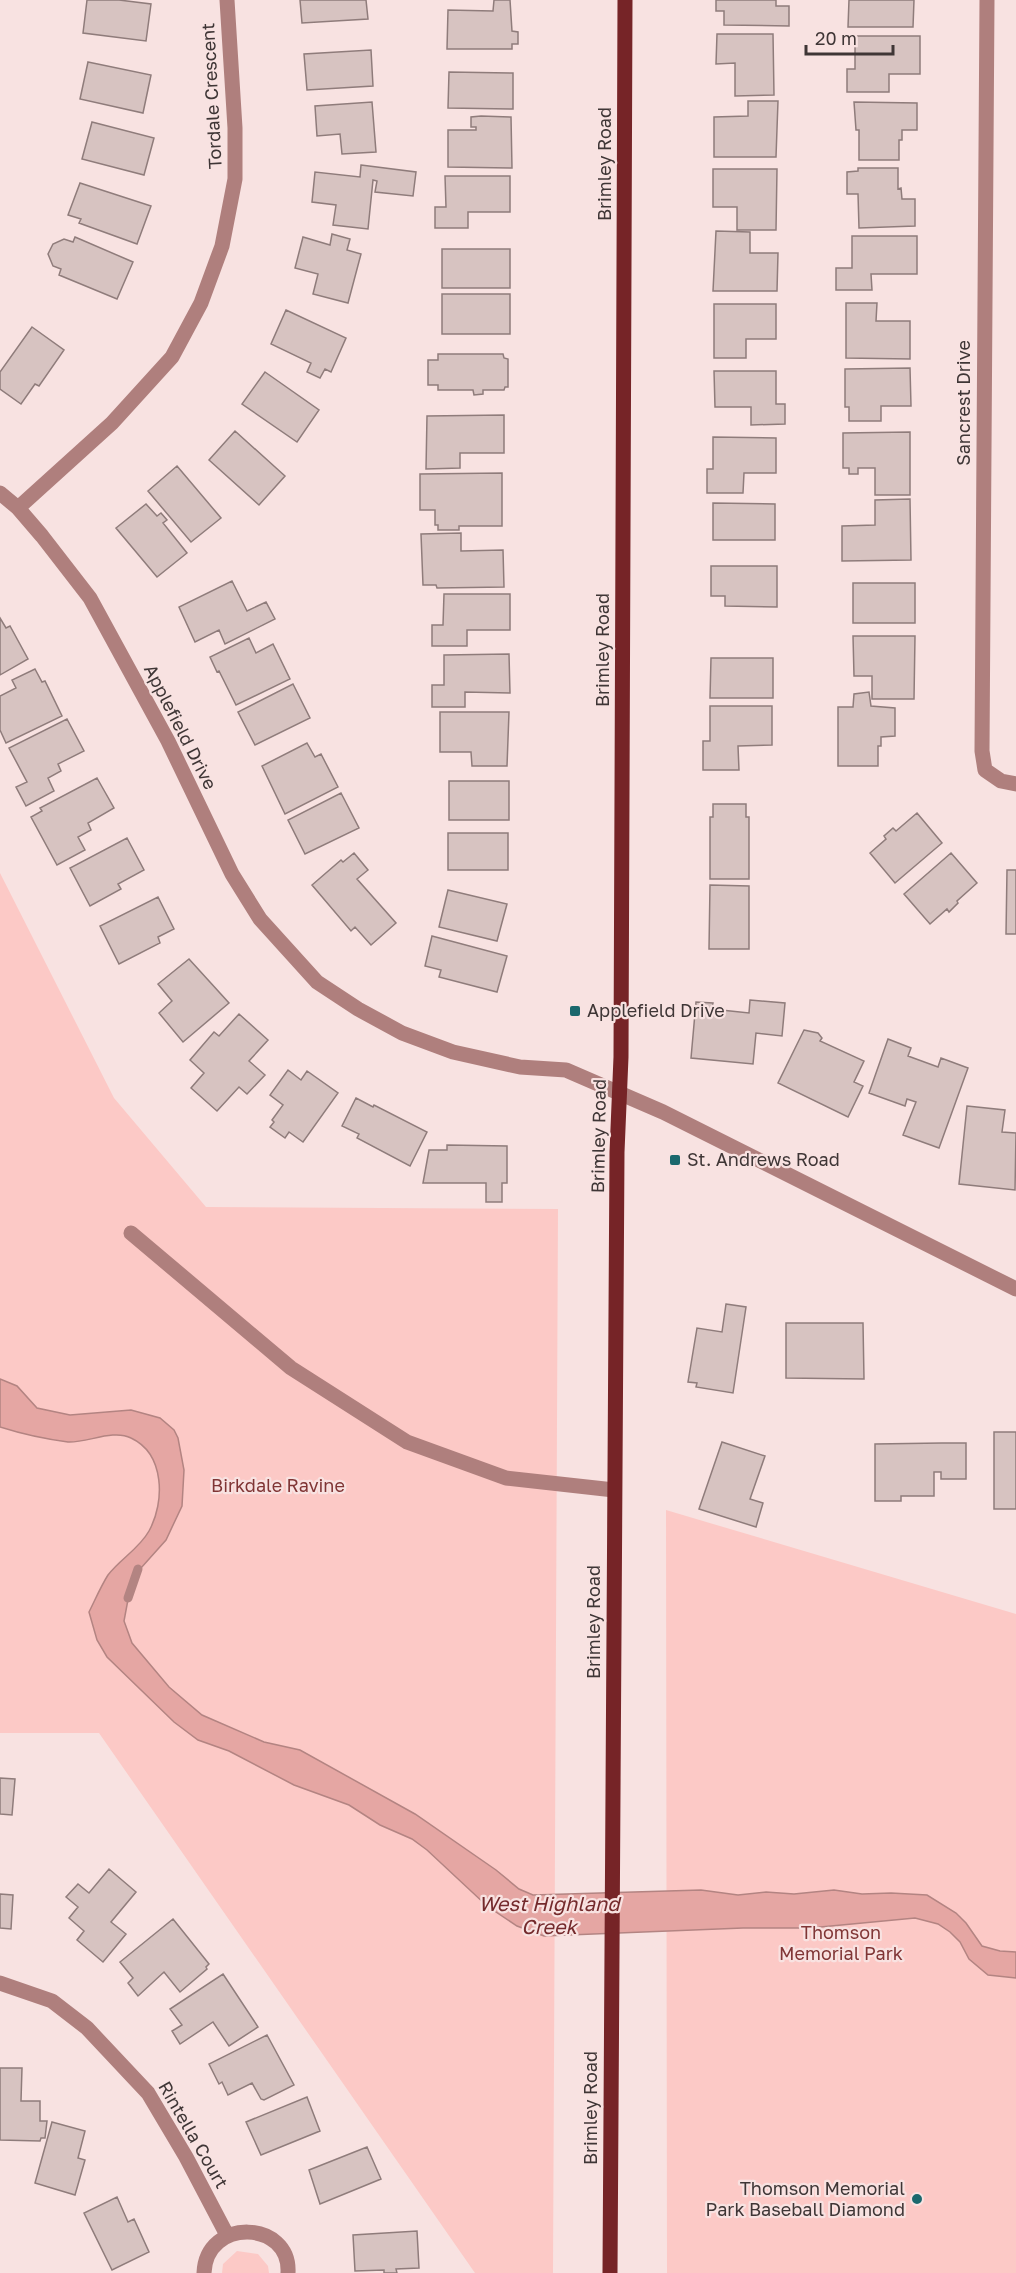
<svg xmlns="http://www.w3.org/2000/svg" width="1016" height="2273" viewBox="0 0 1016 2273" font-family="'Golos Text',sans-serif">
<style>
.green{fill:#fcc9c6}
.water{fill:#e5a6a3;stroke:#b38482;stroke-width:1.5}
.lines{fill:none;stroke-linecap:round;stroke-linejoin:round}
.stream{stroke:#b38482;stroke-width:9}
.building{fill:#d7c3c1;stroke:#8f7c7b;stroke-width:1.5}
.minor{stroke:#af7f7d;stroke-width:15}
.major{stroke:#762427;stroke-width:15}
.poi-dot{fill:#1b686d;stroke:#f8e2e1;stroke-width:2}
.labels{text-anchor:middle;stroke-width:4.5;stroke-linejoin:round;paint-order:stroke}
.street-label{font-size:18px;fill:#3f3636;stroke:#f8e2e1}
.poi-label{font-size:18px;fill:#3f3636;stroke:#f8e2e1;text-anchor:start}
.park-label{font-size:18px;fill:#803535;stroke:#f8e2e1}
.water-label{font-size:20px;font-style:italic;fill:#742a2c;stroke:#f8e2e1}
</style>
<rect width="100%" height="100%" fill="#f8e2e1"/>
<path class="green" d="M0,873L114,1098L206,1207L558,1209L553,2273H475L99,1733H0Z
M666,1510L1016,1614V2273H667Z
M237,2251L258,2254L268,2266L269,2273H222L223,2264Z"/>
<path class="water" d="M0,1379L17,1386L37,1408L70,1415L131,1410L160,1418L174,1430L178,1438L184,1470L182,1506L166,1540L132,1578L124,1621L132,1643L169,1687L202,1715L264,1742L300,1750L415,1814L496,1870L519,1889L533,1895L701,1890L738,1895L766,1892L794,1894L834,1890L862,1894L891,1893L927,1895L956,1913L966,1923L982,1946L1000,1951L1016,1952V1978L988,1975L969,1959L960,1942L950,1932L938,1924L915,1918L810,1928H743L544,1936L517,1926L487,1906L427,1850L412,1839L380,1825L349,1805L294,1785L229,1751L198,1740L174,1722L107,1657L97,1640L89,1612C95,1600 101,1586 108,1575C120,1559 139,1549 149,1531C165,1502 165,1454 131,1438C113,1429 87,1443 68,1442C45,1439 22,1434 0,1427Z"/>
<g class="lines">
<path class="stream" d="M128,1598L138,1569"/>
</g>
<path class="building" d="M87,0H119L151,4L146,41L83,33Z
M300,0H366L368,19L302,23Z
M494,0H510L512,31L518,32V44H512V49H447L448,10L493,11Z
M716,0H776V6H789V26L724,25V11H716Z
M849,0H914L913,27H848Z
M717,34H773L774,95L735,96V63L716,64Z
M855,36H920V74H889V92H847V69H855Z
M371,50L373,86L307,90L304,54Z
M88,62L151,75L143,113L80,99Z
M449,72L513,73V109L448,108Z
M748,101H778L776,157H714V117L748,116Z
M372,102L376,152L342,154L340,134L317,136L315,106Z
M854,102L917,103V130H902V140H899V160H859V130H856Z
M481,116L511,117L512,168L448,167V130H476V127H471V117Z
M92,122L154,138L144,175L82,159Z
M361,165L416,172L413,196L375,192L377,181L373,180L368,229L333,225L336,205L312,202L315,172L360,177Z
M858,168H898V189L901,188L902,199H915V226L859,228L858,194H847V172L858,171Z
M713,169H777L776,230H737V207H713Z
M445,176H510V212H468V228H435V207H446Z
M80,183L151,206L137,244L79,223L81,219L68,215Z
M716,231L750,232V253H778L777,291H713Z
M332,234L350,239L347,250L361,254L348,303L313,294L318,274L295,268L303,237L330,245Z
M852,236H917V274H871L872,290H836V268H852Z
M75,237L133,262L117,299L59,275L61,269L53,266L48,254L53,244L64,239L73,242Z
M442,249H510V288H442Z
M442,294H510V334H442Z
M846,303H877L876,321H910V359L846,358Z
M714,304H776V339H746V358H714Z
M286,310L346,338L331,372L325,369L320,378L307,372L311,363L271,344Z
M32,327L64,350L39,386L35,384L21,404L0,389V372Z
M438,354H503L504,358L508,359V387H505L504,390H483V394L474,395L473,390H438V385H428V360H438Z
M910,368L911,406H881V421H849V407H845V369Z
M714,371H776V404H785V424L751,425V407H715Z
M265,372L319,410L297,442L242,404Z
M504,415V453H460V468L426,469L427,416Z
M235,431L285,476L259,505L209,460Z
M910,432V495H875V468H858V474H849V468H843V433Z
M713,437L776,438V473H744L743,493H707V469H713Z
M177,466L221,518L191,542L148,491Z
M502,473V526H459V530H438V525H435V510H420V474Z
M910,499L911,560L842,561V526L875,525V500Z
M713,503L775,504V540H713Z
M146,504L157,516L161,513L167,520L163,523L187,553L157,577L116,528Z
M461,533V551L503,550L504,587L437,588L436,585H423L421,534Z
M711,566H777V607L725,606V596H711Z
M232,581L247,611L266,602L275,619L225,644L219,630L195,642L179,607Z
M853,583H915V623H853Z
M444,594H510V630H467V646H432V625H443Z
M0,618L6,628L10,626L28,659L0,675Z
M853,636H915L914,699H872V676H854Z
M249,638L256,653L273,644L290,679L236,705L219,671L217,672L210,657Z
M509,654L510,693L465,692V707H432V685H444V655Z
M711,658H773V698H710Z
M35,669L42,682L45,681L62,716L6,743L0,730V696L16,688L12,680Z
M293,684L310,718L255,745L238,712Z
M869,692L871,706L895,708V736L881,737V746H878V766H838V707H853L854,694Z
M710,706H772V745L738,746L739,770H703V741H710Z
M440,712H509L507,766H472L471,752H440Z
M67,719L84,751L58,764L61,771L48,778L54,791L26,806L16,787L27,782L9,748Z
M307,743L315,757L321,754L338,787L285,814L262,766Z
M97,778L114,808L88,823L91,830L78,837L85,850L57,865L31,817L42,811L40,808Z
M449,781H509V820H449Z
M341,793L359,828L305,854L288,820Z
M713,804H746V817H749V879H710V817H713Z
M917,813L942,843L895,883L870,853L886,839L884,836L893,828L896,831Z
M448,833H508V870H448Z
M127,838L144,870L118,884L121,889L90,906L70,868Z
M354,853L368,870L357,879L396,923L371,945L355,927L351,931L312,885L341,860L343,862Z
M951,853L977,883L957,901L958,903L949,912L947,909L930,924L904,894Z
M1007,870H1016V934H1006Z
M710,885L749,886V949H709Z
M448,890L507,904L497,941L439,927Z
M158,897L174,929L158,937L160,943L119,964L100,926Z
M432,936L507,956L497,992L439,977L441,970L425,966Z
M189,959L229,1003L183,1042L159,1013L172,1001L158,984Z
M750,1000L785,1003L782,1036L756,1033L753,1064L691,1058L696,1002L713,1003L712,1009L749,1013Z
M239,1014L268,1040L249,1061L265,1075L247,1094L239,1087L217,1111L191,1088L204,1073L190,1060L214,1032L219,1036Z
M804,1030L818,1033L822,1038L820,1041L864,1061L854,1082L863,1086L848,1117L778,1083Z
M888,1039L911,1048L908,1056L938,1067L941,1058L968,1068L939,1148L903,1135L916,1102L907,1099L905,1106L869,1093Z
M288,1070L301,1080L307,1071L338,1093L303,1142L289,1132L285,1138L270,1127L274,1122L272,1120L283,1105L270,1095Z
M356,1098L373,1107L374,1105L427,1132L410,1166L357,1138L359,1134L342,1126Z
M967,1106L1005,1110L1002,1132L1016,1133L1015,1190L959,1184Z
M447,1145L507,1146V1183H502V1202H486V1183H423L429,1150H447Z
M726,1304L746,1307L733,1393L696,1387L697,1383L688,1382L697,1328L722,1332Z
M786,1323H863L864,1379L786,1378Z
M994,1432H1016V1509H994Z
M722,1442L765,1456L750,1499L763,1503L756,1527L699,1509Z
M942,1443H966V1479H941V1472H934V1496H901V1501H875V1444Z
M0,1778L15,1779L12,1815L0,1814Z
M109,1869L136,1892L111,1922L126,1934L103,1962L77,1940L84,1931L69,1918L78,1907L66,1897L78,1884L89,1893Z
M0,1894L13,1895L11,1929L0,1928Z
M173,1919L209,1964L206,1967L207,1969L180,1992L164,1972L138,1996L128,1983L133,1978L120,1962Z
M223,1974L258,2027L229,2046L213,2022L180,2044L172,2031L182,2025L170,2009Z
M267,2035L294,2085L264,2100L261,2099L252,2083L228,2095L222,2082L219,2084L209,2064Z
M0,2068H22L21,2101H40V2121H47L45,2138H41L40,2141L0,2140Z
M307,2097L320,2131L261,2155L246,2122Z
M52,2122L85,2131L78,2158L85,2160L75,2195L35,2183Z
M367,2147L381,2179L320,2204L309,2170Z
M117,2197L128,2222L134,2219L149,2252L112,2270L84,2213Z
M417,2231L419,2268L396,2269L397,2273H384V2270L355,2271L353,2235Z"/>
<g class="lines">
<path class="minor" d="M987,0L982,751L985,770L1001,781L1016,784
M0,493L18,508L42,536L90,598L168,741L232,874L260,919L317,982L358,1009L402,1033L453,1052L520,1067L566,1070L663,1112L1016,1289
M18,508L112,423L172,357L201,303L222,246L235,179V128L227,0
M131,1233L291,1368L407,1442L506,1478L614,1490
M0,1983L52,2001L87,2028L148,2093L186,2157L227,2235
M204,2273C206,2217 291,2220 288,2273"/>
<path class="major" d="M610,2273L617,1152L621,1057L625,0"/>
</g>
<g class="poi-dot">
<rect x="569" y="1005" width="12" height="12" rx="3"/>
<rect x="669" y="1154" width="12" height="12" rx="3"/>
<circle cx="917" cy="2199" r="6"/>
</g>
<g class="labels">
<g class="street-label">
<text transform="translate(212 96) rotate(-93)" y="6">Tordale Crescent</text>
<text transform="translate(605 164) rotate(-90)" y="6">Brimley Road</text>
<text transform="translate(964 403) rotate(-90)" y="6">Sancrest Drive</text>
<text transform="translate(603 650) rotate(-90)" y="6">Brimley Road</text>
<text transform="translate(180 727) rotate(63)" y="6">Applefield Drive</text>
<text transform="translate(599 1136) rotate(-89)" y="6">Brimley Road</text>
<text transform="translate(594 1622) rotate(-90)" y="6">Brimley Road</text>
<text transform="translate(591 2108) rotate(-90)" y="6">Brimley Road</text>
<text transform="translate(193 2135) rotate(60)" y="6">Rintella Court</text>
</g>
<g class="poi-label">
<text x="587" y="1017">Applefield Drive</text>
<text x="687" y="1166">St. Andrews Road</text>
<text x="905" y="2195" text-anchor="end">Thomson Memorial<tspan x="905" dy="21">Park Baseball Diamond</tspan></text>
</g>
<g class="park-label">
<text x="278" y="1492">Birkdale Ravine</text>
<text x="841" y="1939">Thomson<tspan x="841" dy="21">Memorial Park</tspan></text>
</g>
<g class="water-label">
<text x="549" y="1911">West Highland<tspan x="549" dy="23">Creek</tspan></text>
</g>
</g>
<path d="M806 45v9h87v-9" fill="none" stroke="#3f3636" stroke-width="3"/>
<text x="815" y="45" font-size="18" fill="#3f3636" stroke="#f8e2e1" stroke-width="4.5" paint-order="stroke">20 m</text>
</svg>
